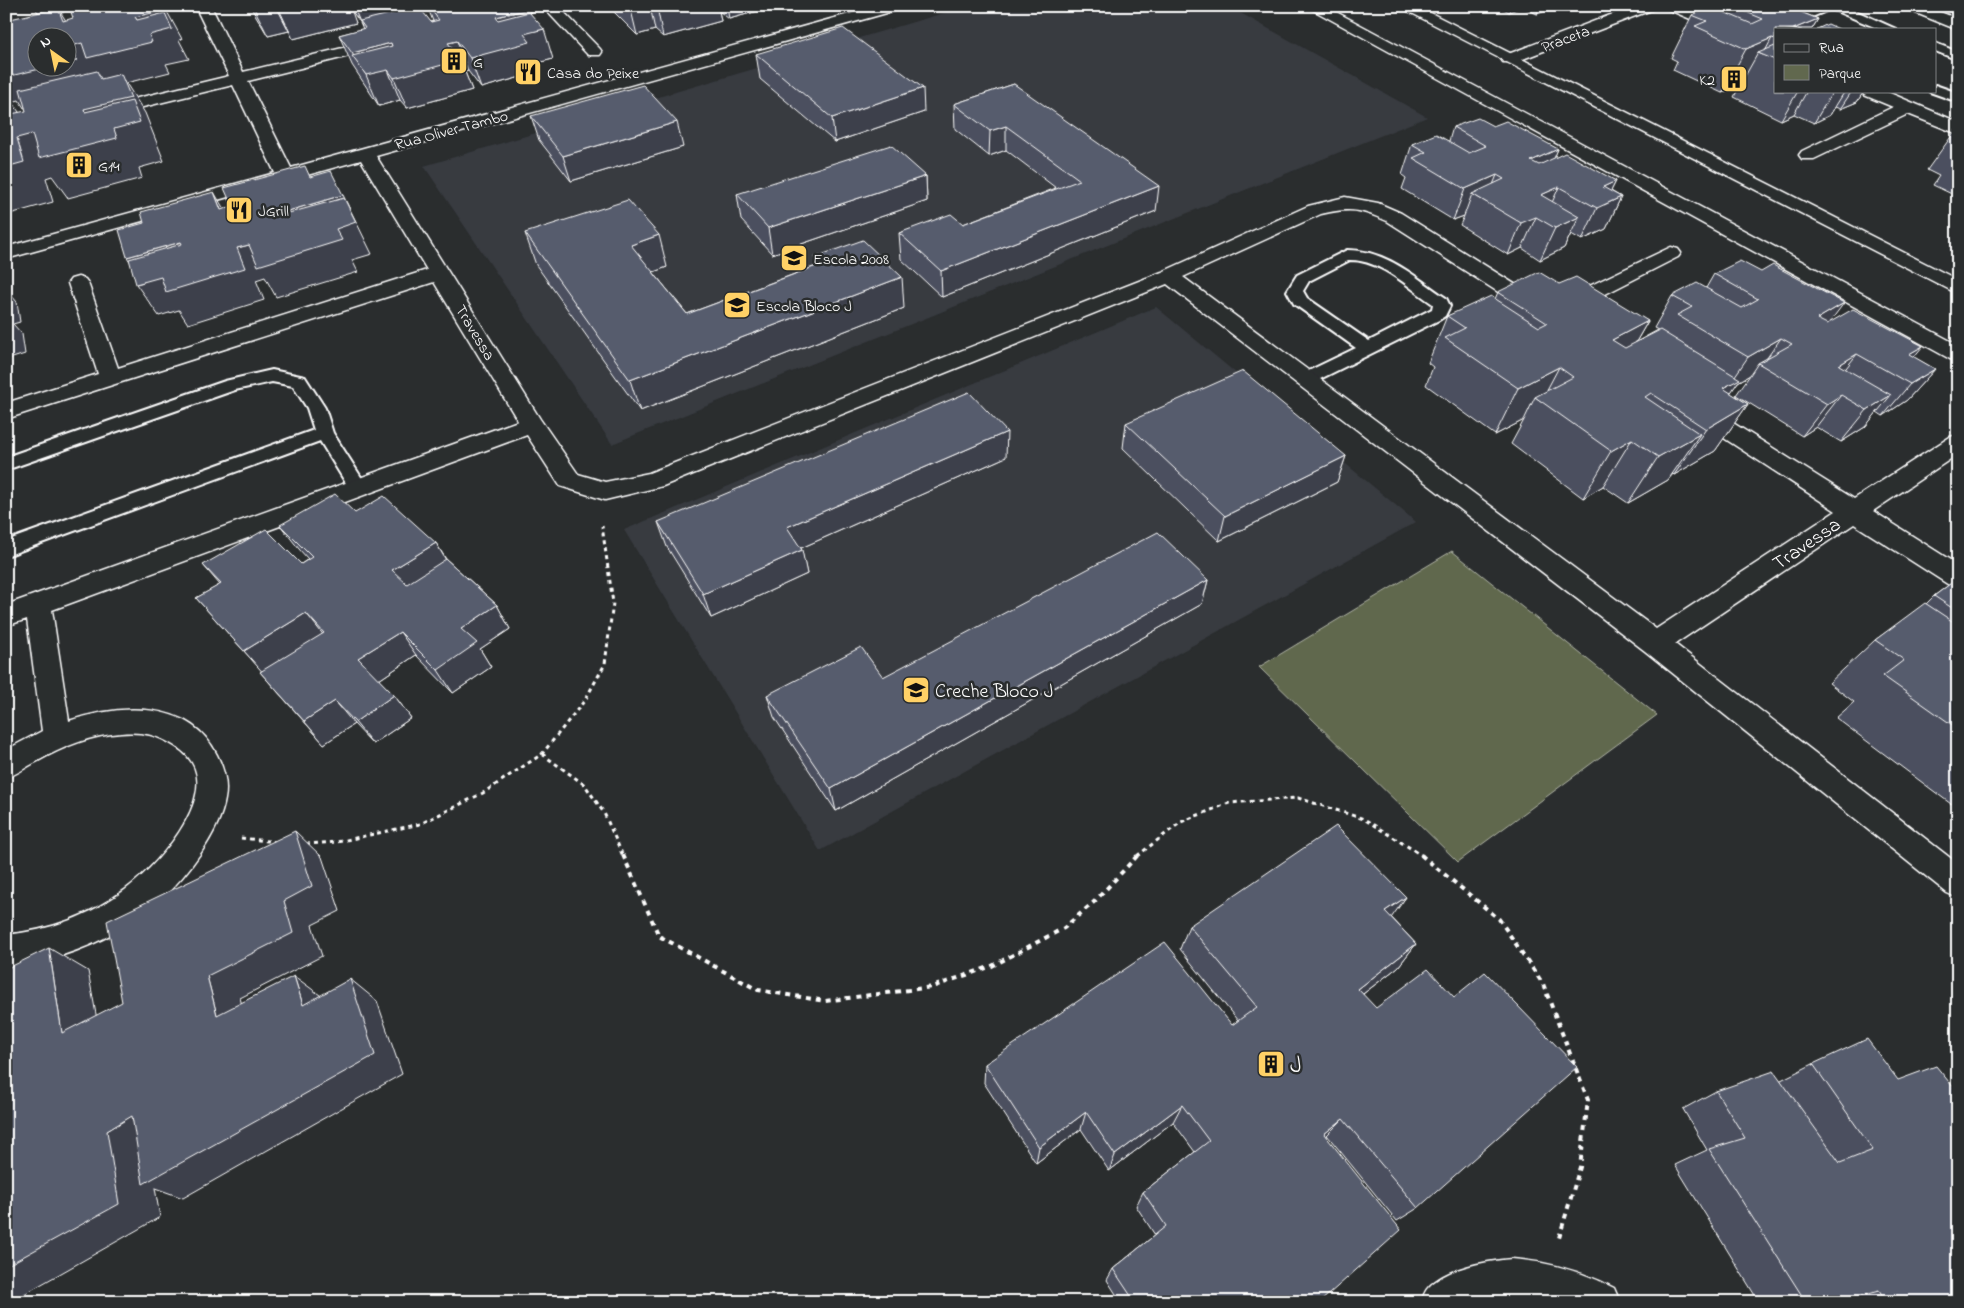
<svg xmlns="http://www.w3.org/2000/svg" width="1964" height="1308" viewBox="0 0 1964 1308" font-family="'Indie Flower',sans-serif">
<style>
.built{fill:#383b41}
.green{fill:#61684e;stroke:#b0b4a6}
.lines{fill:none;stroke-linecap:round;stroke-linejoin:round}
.lane-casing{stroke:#fff;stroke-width:4}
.street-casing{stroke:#fff;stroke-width:3}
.secondary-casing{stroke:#fff;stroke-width:3}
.path-far1{stroke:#fff;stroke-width:3;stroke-dasharray:4 4;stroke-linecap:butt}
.path{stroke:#fff;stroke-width:4;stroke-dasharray:5 5;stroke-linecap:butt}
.lane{fill:#2a2d2e;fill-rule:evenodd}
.street{fill:#2a2d2e;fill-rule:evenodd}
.secondary{fill:#2a2d2e;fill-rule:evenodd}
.wall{fill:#4b4f5e;stroke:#fff}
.shaded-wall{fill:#3d404c;stroke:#fff;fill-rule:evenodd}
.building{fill:#575c6d;stroke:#fff}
.labels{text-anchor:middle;stroke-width:5;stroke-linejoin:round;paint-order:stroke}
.far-street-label{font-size:16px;fill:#fff;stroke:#2a2d2e}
.far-poi-label{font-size:16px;fill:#fff;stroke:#2a2d2e;text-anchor:start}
.street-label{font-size:20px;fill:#fff;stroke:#2a2d2e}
.poi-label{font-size:20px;fill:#fff;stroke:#2a2d2e;text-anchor:start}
.near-poi-label{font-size:24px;fill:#fff;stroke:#2a2d2e;text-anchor:start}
</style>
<rect width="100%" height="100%" fill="#2a2d2e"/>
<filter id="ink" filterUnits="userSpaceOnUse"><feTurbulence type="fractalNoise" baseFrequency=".02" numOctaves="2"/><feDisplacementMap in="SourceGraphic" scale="10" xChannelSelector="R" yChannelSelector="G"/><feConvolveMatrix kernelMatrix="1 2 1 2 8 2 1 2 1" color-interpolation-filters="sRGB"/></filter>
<g filter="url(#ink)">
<path class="built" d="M968,6H1228L1427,117L612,444L424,166Z
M1156,307L1416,522L820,851L624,530Z"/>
<path class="green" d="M1452,551L1657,715L1458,862L1259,667Z"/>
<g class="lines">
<g class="lane-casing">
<path id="lane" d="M1817,6H1845L1896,29H1879L1831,9L1798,23L1800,29L1785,27L1788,18Z
M1935,43L1958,52V60L1935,51Z
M1935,85L1958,93V102L1930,92L1935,91Z
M1347,250C1386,250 1415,277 1446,298L1450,306L1445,316L1439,320L1310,384H1298L1295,380L1298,376L1356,348L1294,304L1287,291L1297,275ZM1350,260C1381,260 1408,287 1433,304L1432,309L1369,341L1307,298L1303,291L1309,281Z
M272,370L305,377L325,408L333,433L368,488L366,493L359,495L352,493L320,441L6,556V541L314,430L307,408L293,386L272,382L235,390L6,470V457L225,381Z"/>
</g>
<g class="street-casing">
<path id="street" d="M195,6H211L243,72L384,38L392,43L390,46L248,81L291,168L878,6H903L901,9L376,156L540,419L578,474L605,482L649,473L1162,272L1308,206L1345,197L1378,203L1401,213L1545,303L1548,308L1545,313L1538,314L1531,313L1387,221C1360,209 1351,207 1321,214L1183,277L1656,629L1836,511L1690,416L1687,411L1690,406L1698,403L1706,406L1854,499L1950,437L1958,435V454L1873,511L1958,565V588L1949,585L1854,524L1675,644L1958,864V898L1947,893L1645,651L1167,284L663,486L605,500L560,486L527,435L52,610L69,721C119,704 190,699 217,755C224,769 228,784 225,799C222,818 211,838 200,854C155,920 85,958 6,967V935C51,930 88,917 125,890C159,865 235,782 175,746C158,735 142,731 121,733C91,735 62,747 36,762C26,767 17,774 6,778V750L42,731L27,619L6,626V605L518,421L434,282L6,419V403L98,374L68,283L71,279L78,277L85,279L88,283L118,368L427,270L361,160L6,259V247L275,173L233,85L102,117L96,116L93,112L96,108L229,76Z
M513,6H540L538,9L491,21L483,16L486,13Z
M542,6H558L600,49L602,52L600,55H588Z
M1634,6H1656L1654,9L1515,62H1503L1501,59L1503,56Z
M1665,6H1686L1775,44V55L1667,9Z
M1904,6H1925L1958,19V30L1906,9Z
M1862,91H1885L1958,122V134L1908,114L1814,159H1802L1799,155L1802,151L1893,107L1864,95Z
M1671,247L1678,249L1681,253L1678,257L1572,311L1565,312L1558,311L1555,306L1558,301Z
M1512,1259C1549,1262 1581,1271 1614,1288L1620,1302H1544L1512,1299L1482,1302H1421C1423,1297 1425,1291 1428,1288C1446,1268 1487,1261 1512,1259Z"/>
</g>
<g class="secondary-casing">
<path id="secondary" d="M1306,6H1325L1958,345V361L1950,359Z
M1398,6H1417L1958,280V294Z"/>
</g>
<path class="path-far1" d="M542,754L585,785L604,813L623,856
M241,838L277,842
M306,844L337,842L420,824L483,793L542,754L585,700L605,664L613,603L602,526
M1137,856L1181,822L1229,803L1298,798L1364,819L1423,856"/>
<path class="path" d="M623,855L659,936L758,990L825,1001L932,987L992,966L1064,928L1095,901L1138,855
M1421,855L1499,919L1543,984L1588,1100L1580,1167L1559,1238"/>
<use href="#lane" class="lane"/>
<use href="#street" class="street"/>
<use href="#secondary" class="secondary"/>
</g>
<path class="wall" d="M250,6H414L415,8L431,22L433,21L427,6H526L529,9L530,13L553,59L537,63L539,72L481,88L468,71L465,72L472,90L407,108L400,100L379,106L352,65L339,35L363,29L360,22L351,10H350L356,23L293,39L289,31L268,36Z
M608,6H776L729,19L719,11L721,21L663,37L655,30L637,35Z
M1498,6H1554L1553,8L1537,14L1522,7L1509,12Z
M1721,6H1786L1818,19L1812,29H1775V91H1864L1857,102L1840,109L1835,107L1830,115L1814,123L1794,114L1781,120L1734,97L1740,85L1722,93L1673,70L1677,61L1671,58L1692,15L1719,10Z
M756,54L924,112L835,142L760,79Z
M1014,84L1156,211L942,297L901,259L899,233L963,224L1056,188L1006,150L989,156L955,129L954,104Z
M531,116L683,147L571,181L539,140Z
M1493,126L1558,149L1554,158L1616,181L1611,191L1621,197L1606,229L1582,240L1571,234L1564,248L1540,260L1522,248L1508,255L1460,225L1464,216L1453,220L1402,189L1406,178L1402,175L1412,144L1449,141L1453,127Z
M1958,127V197L1933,185L1939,176L1927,170Z
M926,176L927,201L772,254L741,220L737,194Z
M525,233L667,267L653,272L687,314L816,266L815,257L904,308L640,411L536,265Z
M1714,274L1829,323L1913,357L1935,369L1907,400L1883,416L1877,412L1865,427L1841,442L1816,427L1802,436L1736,395L1750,375L1738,382L1730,393L1748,404L1715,451L1674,475L1673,474L1668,480L1628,503L1603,486L1583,498L1511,444L1524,420L1495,435L1426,385L1433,367L1428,363L1447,316L1495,299L1498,292L1559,284L1648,321L1636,342L1658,330L1654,328L1672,296L1706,288Z
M1126,423L1346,456L1337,482L1219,541L1123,448Z
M1006,457L801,548L807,574L711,618L667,547L658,522Z
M355,513L436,543L446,559L497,605L510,629L480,649L491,667L453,693L416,655L379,680L394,695L411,718L373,744L354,724L324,744L260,672L262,671L196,598L220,585L203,565L301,564L308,559L299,549L280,525Z
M1958,578V799L1951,804L1836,718L1854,702L1829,683L1875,640L1926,604L1934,596Z
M1208,580L1202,604L836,811L774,717L767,695L883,677Z
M1406,897L1391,917L1416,944L1398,967L1363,994L1418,1208L1397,1221L1327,1135L1326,1136L1320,1302H1121L1107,1280L1113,1269L1155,1235L1136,1206L1143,1192L1195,1152L1173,1122L1109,1171L1081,1129L1036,1163L984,1083L985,1064L1232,1025L1238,1021L1180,949L1189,926Z
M1813,1064L1898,1080L1958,1302H1759L1675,1165L1707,1150L1683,1109L1716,1091L1781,1080Z"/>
<path class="shaded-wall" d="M6,6H12L6,18Z
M34,6H67L64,12L61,13L77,38L137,20L135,17L164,6L182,39L179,40L189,59L166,64L170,72L126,83L145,113L164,161L139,168L142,178L68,198L52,176L46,178L53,202L6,215V167L11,114L6,103V45H9L44,68H68V62ZM96,90L84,109L85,112L33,132L12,102L19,100L24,108Z
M253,6H276L289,31L268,36Z
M291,6H350L356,23L293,39L279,9Z
M353,6H414L415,9L360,22Z
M630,6H650L655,30L637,35Z
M661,6H718L721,21L663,37L657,7Z
M727,6H776L729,19Z
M1511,6H1522L1509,12Z
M1540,6H1554L1553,8L1537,14Z
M529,9L535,31L544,29L553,59L537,63L539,72L481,88L470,58L506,47L496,17Z
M1818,19L1812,29H1793Z
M1772,38L1763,55L1758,53L1740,85L1722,93L1746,49Z
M457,41L468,71L465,72L472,90L407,108L394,78L448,43Z
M391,43L403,74L388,70L400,100L379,106L366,75L352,53Z
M923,88L924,112L835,142L832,118Z
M1798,91H1807L1794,114L1781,120Z
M1833,91H1845L1830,115L1814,123Z
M1852,91H1864L1857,102L1840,109Z
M677,122L683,147L571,181L563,156Z
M1006,126V150L989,156L990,131Z
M1558,149L1545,180L1531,161Z
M1497,175L1486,202L1472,194L1464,216L1453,220L1465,189Z
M926,176L927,201L772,254L768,228Z
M1616,181L1604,205L1621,197L1606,229L1582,240L1597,208L1603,187Z
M1159,186L1156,211L942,297L941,271Z
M1559,187L1545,218L1536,217L1522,248L1508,255L1521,223L1541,195Z
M214,192L232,223L221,210Z
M343,195L372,254L352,260L358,272L276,297L265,277L256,280L264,300L188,324L179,310L159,316L136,284L144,282L127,257L181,242L237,248L249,245L305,243L288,211Z
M1579,217L1564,248L1540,260L1555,228Z
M659,235L667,267L640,277L631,245Z
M902,277L904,308L640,411L630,380Z
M6,289L17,302L20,322L13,324L22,334L25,354L6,360Z
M1844,303L1820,335L1817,319Z
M1648,321L1621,368L1612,340Z
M1781,338L1762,365L1758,363L1750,375L1738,382L1708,426L1723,388L1728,386L1748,357Z
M1923,346L1897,377L1909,354Z
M1857,354L1832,386L1839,365Z
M1559,367L1541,401L1535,397L1524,420L1495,435L1518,388Z
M1935,369L1907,400L1883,416L1910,384Z
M1841,395L1816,427L1802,436L1827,404Z
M1891,395L1865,427L1841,442L1867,410Z
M1748,404L1715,451L1674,475L1706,429Z
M1007,432L1006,457L792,552L787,527Z
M1700,434L1668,480L1628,503L1658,457Z
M1632,439L1603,486L1583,498L1611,451Z
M1346,456L1337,482L1219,541L1225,516Z
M436,543L450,567L408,594L392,570Z
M802,550L807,574L711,618L703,594Z
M1208,580L1202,604L836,811L831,789Z
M497,605L510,629L480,649L491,667L453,693L438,670L461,629Z
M306,613L325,637L265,675L244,651Z
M400,632L416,655L376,682L358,658Z
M394,695L411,718L373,744L355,722Z
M335,701L354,724L324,744L304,721Z
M295,831L322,857L340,911L312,925L322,956L240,998L251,1036L217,1015L207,976L284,901Z
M1406,897L1389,921L1385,911Z
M1416,944L1398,967L1342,1010L1358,989Z
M49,948L88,971L103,1052L62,1033Z
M294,976L324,998L303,1005Z
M350,979L377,1001L402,1074L183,1198L155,1188L160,1217L10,1302H6V1266L107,1131Z
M1182,1105L1173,1122L1109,1171L1115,1155Z
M1086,1112L1081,1129L1036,1163L1039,1147Z
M1343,1119L1327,1135L1308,1150L1324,1134Z"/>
<path class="building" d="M69,6H164L165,10L135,17L137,20L165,13L172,29L149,35L152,42L87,58L82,43L72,46L77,60L68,62V38H38V68H44L6,77V49L9,48V45H6V20L58,8L63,21L73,18Z
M277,6H291L279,9Z
M428,6H526L529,9L496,17L498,20L529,12L544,29L524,34L530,42L470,58L457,41L448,43L461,60L394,78L388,70L366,75L352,56L392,46L391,43L352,53L339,35L365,28L360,21L419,7L431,22L439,20Z
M1732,6H1786L1818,19L1793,29H1775V39L1772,38L1746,49L1695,26L1707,21L1692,15L1712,7L1752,24L1763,19Z
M1828,24L1839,29H1817Z
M843,28L923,88L832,118L756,54Z
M1775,46V60L1758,53Z
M97,71L101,79L121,74L131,98L84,109L85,112L132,101L140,122L114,129L117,138L39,158L32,134L17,138L24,162L6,167V96L11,114L26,111L20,89Z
M1014,84L1159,186L941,271L899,233L951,214L963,224L1080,180L1006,126L990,131L954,104Z
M643,85L677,122L563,156L531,116Z
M1478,118L1493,126L1506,121L1558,149L1531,161L1539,165L1565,153L1616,181L1603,187L1621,197L1597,208L1559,187L1541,195L1579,217L1555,228L1536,217L1521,223L1472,194L1504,179L1497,175L1465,189L1413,158L1426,152L1412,144L1436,134L1469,153L1486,146L1453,127Z
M891,145L926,176L768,228L737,194Z
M305,166L310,177L331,171L343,195L288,211L289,213L344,198L356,222L336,229L342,240L258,266L249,245L237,248L245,268L166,292L161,277L136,284L129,259L182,244L181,242L127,257L119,230L144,223L141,212L214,192L221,210L232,206L224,188Z
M628,200L659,235L631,245L687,314L822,264L815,257L863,240L902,277L630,380L525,233Z
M1740,261L1761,272L1773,265L1844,303L1817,319L1827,324L1853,309L1923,346L1909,354L1935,369L1910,384L1857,354L1839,365L1891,395L1867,410L1841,395L1827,404L1758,363L1792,344L1781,338L1748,357L1677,315L1692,307L1672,296L1697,283L1742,308L1758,299L1714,274Z
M1539,272L1559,284L1576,277L1648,321L1612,340L1625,348L1660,330L1740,379L1723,388L1748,404L1706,429L1651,393L1645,397L1700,434L1658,457L1632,439L1611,451L1535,397L1573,377L1559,367L1518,388L1445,338L1465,328L1447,316L1491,296L1539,327L1547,323L1498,292Z
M1243,371L1346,456L1225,516L1126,423Z
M969,392L1007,432L787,527L802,550L703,594L658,522Z
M335,494L355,513L384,496L436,543L392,570L407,584L446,559L497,605L461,629L477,643L438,670L400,632L358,658L394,695L355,722L335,701L304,721L260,672L324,633L306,613L244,651L196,598L221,584L203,565L266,529L301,564L312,557L280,525Z
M1158,532L1208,580L831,789L767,695L861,647L883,677Z
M1958,578V612L1934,596Z
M1925,603L1958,625V729L1883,676L1904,660L1875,640Z
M1336,826L1406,897L1385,911L1416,944L1358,989L1376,1008L1428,969L1454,997L1485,972L1577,1067L1418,1208L1343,1119L1324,1134L1401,1230L1320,1302H1135L1113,1269L1166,1226L1143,1192L1209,1141L1182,1105L1115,1155L1086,1112L1039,1147L985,1064L1165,942L1232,1025L1257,1007L1189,926Z
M295,831L312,886L284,901L293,933L207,976L217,1015L294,976L303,1005L350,979L375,1055L143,1184L132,1116L107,1131L119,1204L6,1266V969L49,948L62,1033L122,1002L107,921Z
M1867,1039L1898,1080L1936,1066L1958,1093V1302H1886L1879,1291L1836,1302H1806L1709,1149L1745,1138L1716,1091L1774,1071L1840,1163L1873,1150L1813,1064Z"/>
</g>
<defs>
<g id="building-square" transform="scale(1.4375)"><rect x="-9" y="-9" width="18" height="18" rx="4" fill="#ffd166" stroke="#2a2d2e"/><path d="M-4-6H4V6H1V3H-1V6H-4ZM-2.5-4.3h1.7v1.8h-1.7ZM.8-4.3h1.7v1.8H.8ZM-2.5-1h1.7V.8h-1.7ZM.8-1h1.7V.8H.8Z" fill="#111"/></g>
<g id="restaurant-square" transform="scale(1.4375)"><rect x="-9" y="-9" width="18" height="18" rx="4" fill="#ffd166" stroke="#2a2d2e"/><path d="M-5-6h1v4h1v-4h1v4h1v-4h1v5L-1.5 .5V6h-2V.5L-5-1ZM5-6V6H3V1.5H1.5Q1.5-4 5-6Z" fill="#111"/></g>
<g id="school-square" transform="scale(1.4375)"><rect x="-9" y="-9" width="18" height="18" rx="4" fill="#ffd166" stroke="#2a2d2e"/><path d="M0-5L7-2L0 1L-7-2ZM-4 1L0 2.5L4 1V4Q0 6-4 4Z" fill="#111"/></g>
</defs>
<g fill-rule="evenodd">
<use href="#building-square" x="454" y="61"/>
<use href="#restaurant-square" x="528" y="72"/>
<use href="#building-square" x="1734" y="79"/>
<use href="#building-square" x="79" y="165"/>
<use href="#restaurant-square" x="239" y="210"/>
<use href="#school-square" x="794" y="258"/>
<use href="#school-square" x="737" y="305"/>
<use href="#school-square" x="916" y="690"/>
<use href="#building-square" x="1271" y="1064"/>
</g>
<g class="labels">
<g class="far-street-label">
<text transform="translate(1565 38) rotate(-21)" y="6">Praceta</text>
<text transform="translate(451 129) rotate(-15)" y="6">Rua Oliver Tambo</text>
<text transform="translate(476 332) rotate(59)" y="6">Travessa</text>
</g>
<g class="far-poi-label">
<text x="473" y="67">G</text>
<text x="547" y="78">Casa do Peixe</text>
<text x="1715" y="85" text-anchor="end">K2</text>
<text x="98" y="171">G14</text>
<text x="258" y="216">JGrill</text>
<text x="813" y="264">Escola 2008</text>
<text x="756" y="311">Escola Bloco J</text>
</g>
<g class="street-label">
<text transform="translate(1806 543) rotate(-34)" y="7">Travessa</text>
</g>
<g class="poi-label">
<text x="935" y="697">Creche Bloco J</text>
</g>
<g class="near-poi-label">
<text x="1290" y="1072">J</text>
</g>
</g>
<rect width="1964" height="1308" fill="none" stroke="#2a2d2e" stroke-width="25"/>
<rect x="12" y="12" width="1939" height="1283" fill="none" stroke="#fff" stroke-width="2" filter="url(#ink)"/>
<rect x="1774" y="28" width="162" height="65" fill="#2a2d2e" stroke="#7f8182"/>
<rect x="1784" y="44" width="25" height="8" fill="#2a2d2e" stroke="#7f8182"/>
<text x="1819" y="52" font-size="15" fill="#ffffff">Rua</text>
<rect x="1784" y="65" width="25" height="15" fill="#61684e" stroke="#7f8182"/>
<text x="1819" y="78" font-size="15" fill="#ffffff">Parque</text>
<g transform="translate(52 52) rotate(327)"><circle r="24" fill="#2a2d2e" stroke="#7f8182"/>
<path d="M0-4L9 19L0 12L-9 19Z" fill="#ffd166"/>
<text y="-8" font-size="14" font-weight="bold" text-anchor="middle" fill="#ffffff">N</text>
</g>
</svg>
